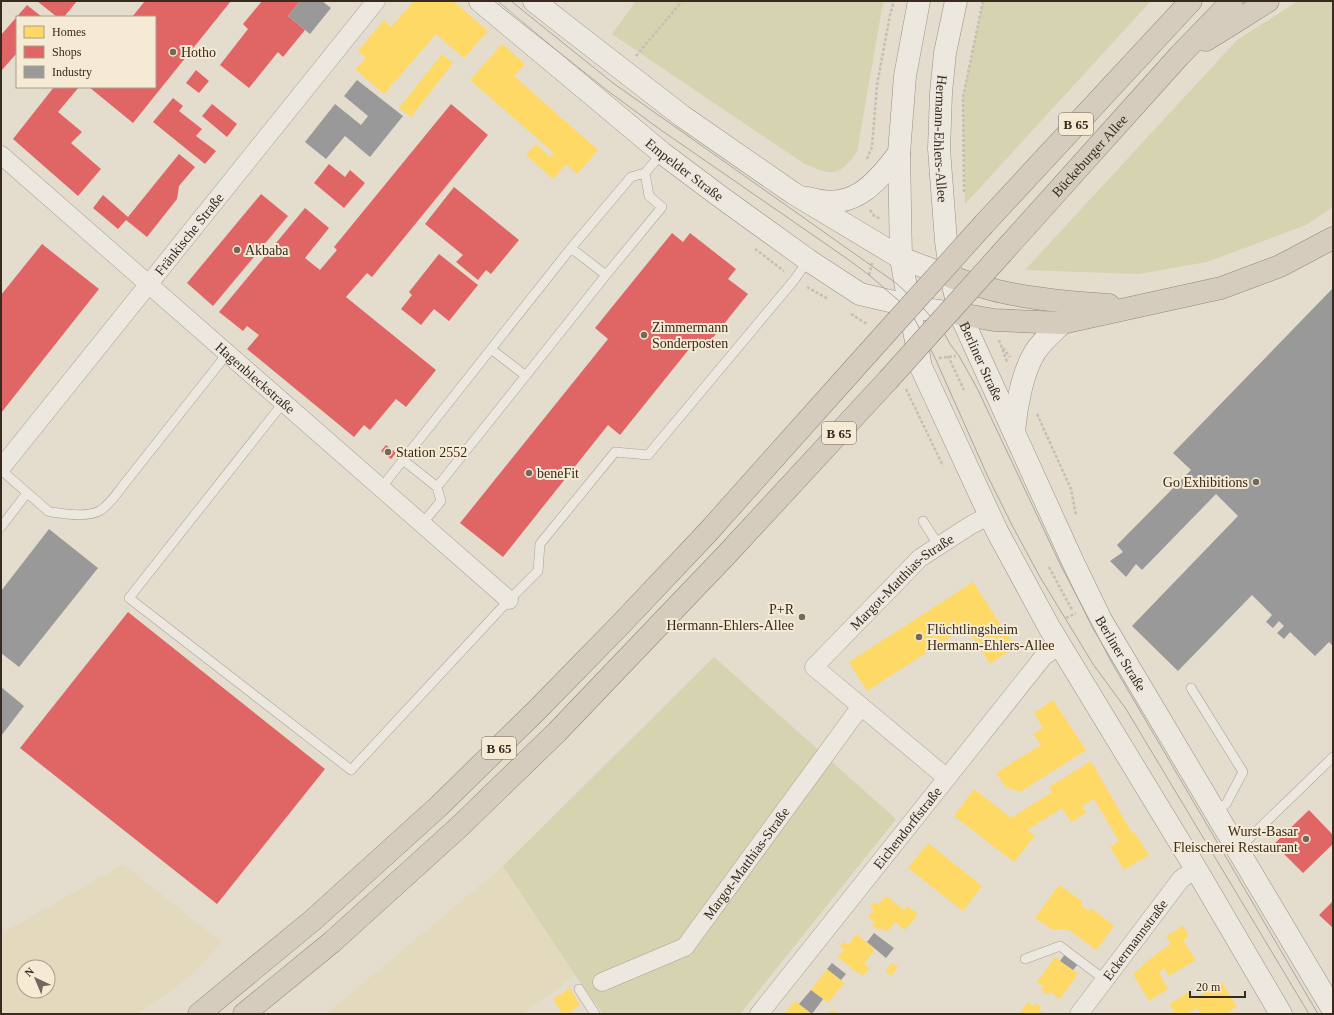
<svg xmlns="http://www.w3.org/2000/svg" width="1334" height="1015" viewBox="0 0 1334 1015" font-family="'Times New Roman',serif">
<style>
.farmland{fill:#e3dabe;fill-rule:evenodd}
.green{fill:#d5d3b0}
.homes{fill:#ffd966}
.shops{fill:#e06666}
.industry{fill:#999}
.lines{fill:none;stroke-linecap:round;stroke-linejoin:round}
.lane-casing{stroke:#a9a197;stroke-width:10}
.street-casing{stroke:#a9a197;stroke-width:19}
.secondary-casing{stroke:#999186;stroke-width:23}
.highway-casing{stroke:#8f877d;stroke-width:23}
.path{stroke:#c5beb5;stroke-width:2.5;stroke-dasharray:3 2;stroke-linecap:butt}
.lane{stroke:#ece7df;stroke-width:9}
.street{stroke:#ece7df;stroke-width:18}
.secondary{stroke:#ece7df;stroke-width:22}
.highway{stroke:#d6ccbe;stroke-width:22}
.tram{stroke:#aba69f;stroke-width:1}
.highway-bridge-casing{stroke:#8f877d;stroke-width:23;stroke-linecap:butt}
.highway-bridge{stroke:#d6ccbe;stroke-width:22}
.poi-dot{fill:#74685b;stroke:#f5ead3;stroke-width:1.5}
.labels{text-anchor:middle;stroke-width:4;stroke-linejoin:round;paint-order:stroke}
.shield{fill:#f5ead3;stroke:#716454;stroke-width:1}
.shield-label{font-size:13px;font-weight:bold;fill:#382a1e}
.poi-label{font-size:14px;fill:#382a1e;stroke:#f5ead3;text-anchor:start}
.street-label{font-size:14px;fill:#382a1e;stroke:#f5ead3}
</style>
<rect width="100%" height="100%" fill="#e4dccd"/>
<path class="farmland" d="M123,864L222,942L191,976L138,1014H1V934ZM24,967H48V991H24Z
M503,866L575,975L523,1014H326Z"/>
<path class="green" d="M636,1H884L882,8L857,152C837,179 831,175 803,163L612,34Z
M983,1H1151L965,204L963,97Z
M1298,1H1333V207L1306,225L1207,262L1139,274L1025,270L1237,40Z
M714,657L896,819L740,1014H603L575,975L503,866Z"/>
<path class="homes" d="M414,1H453L488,31L464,58L436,34L384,94L355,69L366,58L358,51L384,20L391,27Z
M502,44L525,64L514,76L598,150L577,174L566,164L553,179L526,155L536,144L550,157L554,153L470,80Z
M442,54L453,63L411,117L399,108Z
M973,582L1015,647L990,664L966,627L867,691L849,662Z
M1053,700L1086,750L1020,792L1006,787L996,773L1041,745L1033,734L1043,728L1034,713Z
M1091,761L1132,833L1134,832L1149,855L1124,870L1110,847L1119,841L1094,799L1082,806L1086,813L1071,822L1062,808L1027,830L1035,836L1014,862L954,816L974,789L1011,818L1052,792L1049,787Z
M928,843L982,886L963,911L908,868Z
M1059,885L1082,901L1081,905L1088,911L1091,908L1114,926L1096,950L1068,929L1053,930L1035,918Z
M886,896L904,910L907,906L918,914L905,930L895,922L887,932L882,928L880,931L872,925L875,922L868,917L874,910L870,907L874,902L878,905Z
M1183,926L1189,936L1183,940L1196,960L1169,976L1164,968L1159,973L1168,989L1149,1001L1133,974L1156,954L1171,944L1166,936Z
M856,934L875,949L864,964L870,968L863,976L858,972L857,973L838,957L844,950L840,947L844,942L848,945Z
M1055,957L1078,974L1060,999L1050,992L1048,995L1041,990L1044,987L1037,982Z
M892,963L898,967L891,976L885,971Z
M827,969L844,983L828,1003L811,990Z
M1222,982L1237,1007L1228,1012L1229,1014H1201L1197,1008L1187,1014H1175L1169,1004L1189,992L1194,999Z
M570,988L580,1005L569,1013L570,1014H562L553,999Z
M795,1001L799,1004L812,1014H784Z
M1028,1002L1034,1006L1036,1003L1041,1007L1039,1010L1044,1014H1019Z
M832,1010L838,1014H829Z"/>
<path class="shops" d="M37,1H77L64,17H57Z
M145,1H231L133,123L89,87H155V17H132Z
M262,1H300L288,16L305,30L283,57L278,52L249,88L220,65L248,29L243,24Z
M27,5L42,17H17V53L1,71V35Z
M196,70L209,81L199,93L186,83Z
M54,87H79L58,112L82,132L71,143L101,169L78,196L13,139Z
M173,98L183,106L179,111L202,129L196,136L216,151L205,164L153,122Z
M212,104L237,124L227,137L202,116Z
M451,104L488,135L372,277L367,273L346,297L436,370L406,407L396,399L370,430L364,425L354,437L247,349L259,335L247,326L243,331L219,312L305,208L329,228L305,258L320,270L337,250L334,247Z
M179,154L195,167L179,186L177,199L147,237L126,220L118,229L93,208L103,195L128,217Z
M329,164L345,177L350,170L365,183L344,208L314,183Z
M454,187L519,240L491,274L486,270L478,280L456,262L463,255L425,224Z
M261,194L288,216L213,306L187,283Z
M672,233L683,242L690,233L736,269L728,279L748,294L707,345L698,338L620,435L608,425L503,557L460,523L608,339L595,328Z
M42,244L99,289L1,413V295Z
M439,254L478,285L449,321L434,309L421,325L401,309L412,295L409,292Z
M386,445L396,453L391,459L381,451Z
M128,612L325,769L217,904L20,748Z
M1309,810L1333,835V844L1303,873L1274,844Z
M1333,901V928L1319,915Z"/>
<path class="industry" d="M300,1H322L331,8L310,34L288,16Z
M357,80L403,116L370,157L345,136L326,159L305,142L335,104L361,125L368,116L344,96Z
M1333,288V646L1329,642L1315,656L1290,632L1284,639L1277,633L1284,626L1279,621L1273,628L1266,622L1272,615L1252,595L1178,671L1132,626L1238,516L1216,494L1142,570L1136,564L1126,577L1110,561L1123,552L1117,545L1191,470L1173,453Z
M49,529L98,568L19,667L1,653V591Z
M1,687L24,706L1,736Z
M874,933L894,948L886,958L867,942Z
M1065,954L1078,964L1073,970L1060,961Z
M832,963L846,974L841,980L827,969Z
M811,990L823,999L812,1014L799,1004Z"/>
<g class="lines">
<g class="lane-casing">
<path id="lane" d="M571,248L606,275
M491,349L526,376
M283,403L129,598L351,770L509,600L538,571L540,544L615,452L648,455L795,279L808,260
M403,460L437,487L441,501L422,524
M1,470L48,511L51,512C66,514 88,518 101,510C111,503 118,492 125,483L227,354
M437,487L606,275L662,207L649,196L645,173
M381,488L571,248L631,177L645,173L662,153
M923,521L939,546
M1,527L27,493
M1191,688L1243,772L1226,804L1214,811
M1237,850L1333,757
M1025,959L1060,946L1105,980
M579,989L595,1014"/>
</g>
<g class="street-casing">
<g id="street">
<path id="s1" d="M1,155L509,600"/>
<path id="s2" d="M1,468L376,1"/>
<path id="s3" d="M947,778L814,667L920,558L971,525L990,515"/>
<path id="s4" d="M602,982L685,947L861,706"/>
<path id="s5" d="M759,1014L1044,656L1059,646"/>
<path id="s6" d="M1079,1014L1181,879L1196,869"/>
</g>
</g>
<g class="secondary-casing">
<g id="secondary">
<path id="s7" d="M480,1L662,153L718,195L808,260L860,294L924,309L960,314"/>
<path d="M534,1L567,27L682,116L793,193L901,258L951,277"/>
<path d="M919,1L905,76L899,153L901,258L909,305L921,367L997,531L1049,627L1196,869L1281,1014"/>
<path id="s8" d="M956,1L945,53L941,93L939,149L946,241L951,277L960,314L1073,562L1101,620L1333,1010"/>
<path d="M808,198C852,212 875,185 899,153"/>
<path d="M1014,432C1016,408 1022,373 1035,352C1042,341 1053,332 1062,323"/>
</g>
</g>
<g class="highway-casing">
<g id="highway">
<path d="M1206,40L1243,17L1268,1"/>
<path d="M984,224L1191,1"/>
<path id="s9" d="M1002,253L1179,56L1232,1"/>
<path d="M951,277C970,283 988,289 1007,293C1041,300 1075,303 1109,305"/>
<path d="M960,314L994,320L1062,323L1221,288L1280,266L1333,238"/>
<path d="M199,1014L313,920L439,806L537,710L621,624L708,532L868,353"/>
<path d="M244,1014L332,942L459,827L557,732L728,553L888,380"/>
</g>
</g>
<path class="path" d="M636,56L682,1
M867,159L872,147L877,85L890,15L894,1
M964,192L963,97L983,1
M870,210L874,216L881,219
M755,249L784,271
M869,275L872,263
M807,287L828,299
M851,314L867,324
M999,340L1007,362
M1003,348L1010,357
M948,356L964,390
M939,358L956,356
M906,389L943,466
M1037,414L1071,489L1076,516
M1049,567L1072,610
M1066,618L1076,613"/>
<use href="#lane" class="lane"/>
<use href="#street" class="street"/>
<use href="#secondary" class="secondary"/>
<use href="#highway" class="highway"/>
<path class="tram" d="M494,1L608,91L658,128L849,260L869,275L905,306L911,313L920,329L935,358L988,477L1013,527L1040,577L1093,664L1126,709L1309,1014
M511,1L613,83L896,283L924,309L943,331L950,344L959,356L977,388L1061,566L1112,663L1318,1014"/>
<g class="highway-bridge-casing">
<path id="highway-bridge" d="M868,353L984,224
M888,380L1002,253"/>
</g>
<use href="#highway-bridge" class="highway-bridge"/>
</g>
<g class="poi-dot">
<circle cx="173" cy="52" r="4"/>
<circle cx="237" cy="250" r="4"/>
<circle cx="644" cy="335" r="4"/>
<circle cx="388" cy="452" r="4"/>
<circle cx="529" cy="473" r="4"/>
<circle cx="1256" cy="482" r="4"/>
<circle cx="802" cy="617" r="4"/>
<circle cx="919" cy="637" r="4"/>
<circle cx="1306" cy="839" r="4"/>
</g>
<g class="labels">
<g class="shield">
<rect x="1059" y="113" width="34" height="22" rx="3"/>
<rect x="822" y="422" width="34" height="22" rx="3"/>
<rect x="482" y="737" width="34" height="22" rx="3"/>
</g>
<g class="shield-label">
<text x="1076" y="129">B 65</text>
<text x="839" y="438">B 65</text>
<text x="499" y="753">B 65</text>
</g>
<g class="poi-label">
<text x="181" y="57">Hotho</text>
<text x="245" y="255">Akbaba</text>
<text x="652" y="332">Zimmermann<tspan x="652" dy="16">Sonderposten</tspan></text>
<text x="396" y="457">Station 2552</text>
<text x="537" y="478">beneFit</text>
<text x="1248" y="487" text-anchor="end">Go Exhibitions</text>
<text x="794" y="614" text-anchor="end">P+R<tspan x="794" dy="16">Hermann-Ehlers-Allee</tspan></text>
<text x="927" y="634">Flüchtlingsheim<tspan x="927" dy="16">Hermann-Ehlers-Allee</tspan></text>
<text x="1298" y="836" text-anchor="end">Wurst-Basar<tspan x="1298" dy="16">Fleischerei Restaurant</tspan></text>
</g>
<g class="street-label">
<text dy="5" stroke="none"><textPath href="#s8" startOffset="139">Hermann-Ehlers-Allee</textPath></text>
<text dy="5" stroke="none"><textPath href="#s9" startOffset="131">Bückeburger Allee</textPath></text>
<text dy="5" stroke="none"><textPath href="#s7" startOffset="265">Empelder Straße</textPath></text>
<text dy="5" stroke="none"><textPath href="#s2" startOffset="300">Fränkische Straße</textPath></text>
<text dy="5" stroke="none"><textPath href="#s8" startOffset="368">Berliner Straße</textPath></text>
<text dy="5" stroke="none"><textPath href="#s1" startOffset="338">Hagenbleckstraße</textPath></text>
<text dy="5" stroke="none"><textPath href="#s3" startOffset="296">Margot-Matthias-Straße</textPath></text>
<text dy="5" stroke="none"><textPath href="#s8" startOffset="692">Berliner Straße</textPath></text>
<text dy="5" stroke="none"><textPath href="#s5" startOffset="238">Eichendorffstraße</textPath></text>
<text dy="5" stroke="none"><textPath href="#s4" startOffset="194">Margot-Matthias-Straße</textPath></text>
<text dy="5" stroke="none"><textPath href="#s6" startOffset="93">Eckermannstraße</textPath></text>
</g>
</g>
<rect width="1334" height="1015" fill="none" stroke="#382a1e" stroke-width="4"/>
<rect x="16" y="16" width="140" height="72" fill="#f5ead3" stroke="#a99d8b"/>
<rect x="24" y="26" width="20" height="12" fill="#ffd966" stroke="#a99d8b"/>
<text x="52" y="36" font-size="12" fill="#382a1e">Homes</text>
<rect x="24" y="46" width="20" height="12" fill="#e06666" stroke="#a99d8b"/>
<text x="52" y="56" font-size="12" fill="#382a1e">Shops</text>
<rect x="24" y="66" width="20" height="12" fill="#999999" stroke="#a99d8b"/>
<text x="52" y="76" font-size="12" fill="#382a1e">Industry</text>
<g transform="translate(36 979) rotate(316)"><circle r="19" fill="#f5ead3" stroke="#a99d8b"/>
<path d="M0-3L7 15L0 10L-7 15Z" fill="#74685b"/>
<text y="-6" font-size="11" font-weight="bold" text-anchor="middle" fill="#382a1e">N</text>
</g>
<path d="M1190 991v6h55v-6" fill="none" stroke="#382a1e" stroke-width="2"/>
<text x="1196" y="991" font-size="12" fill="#382a1e" stroke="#f5ead3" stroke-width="3" paint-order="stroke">20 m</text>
</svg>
